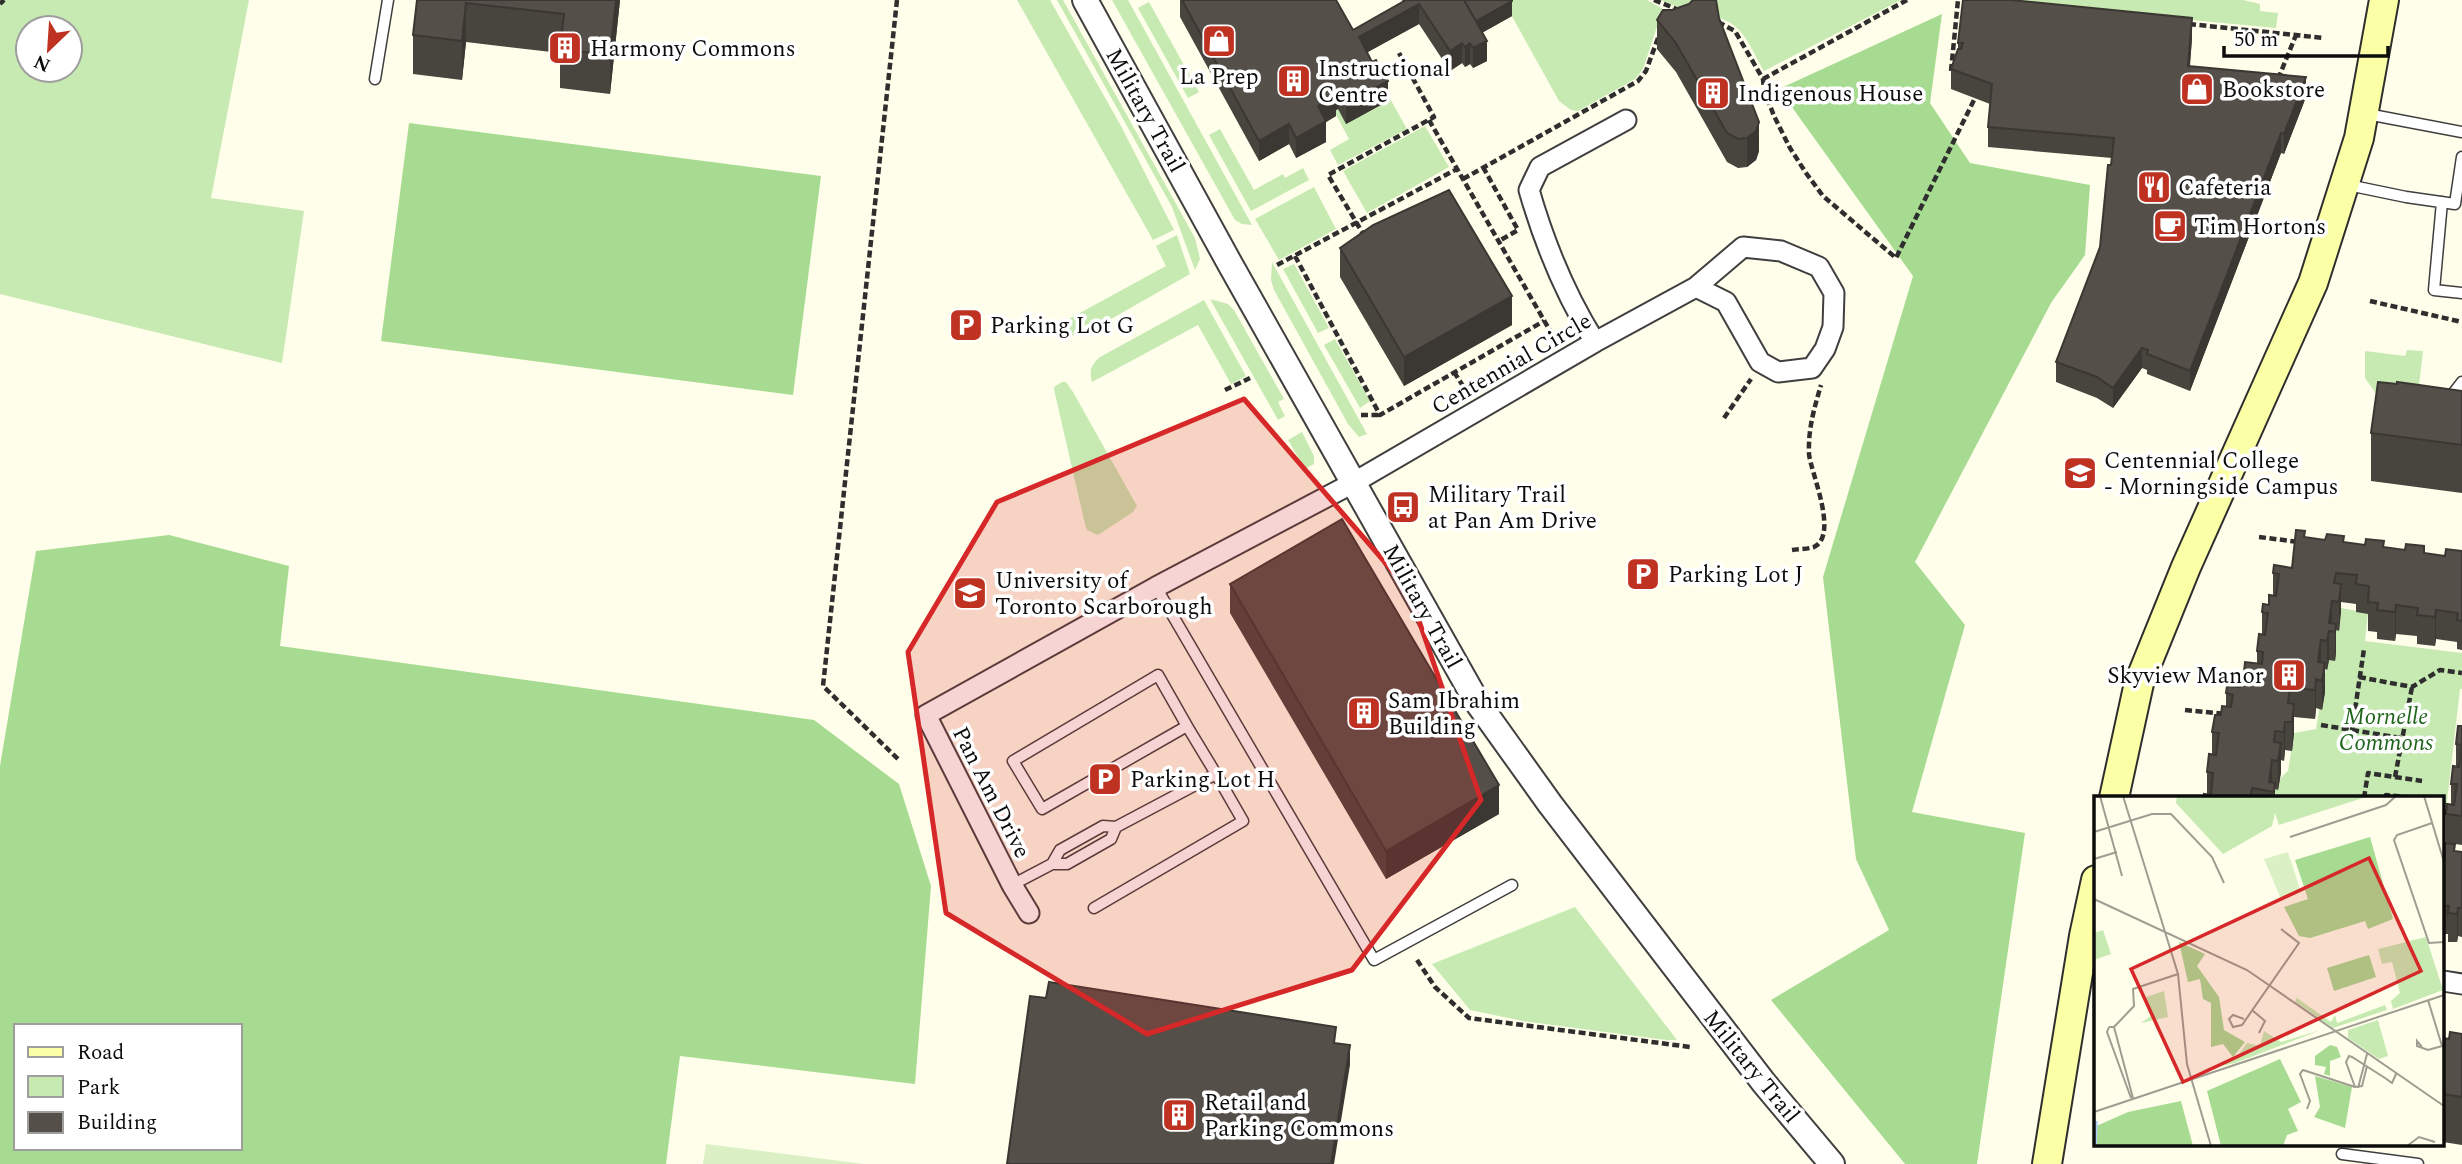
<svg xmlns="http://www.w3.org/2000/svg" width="2462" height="1164" viewBox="0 0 2462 1164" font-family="Spectral,serif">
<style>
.green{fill:#c7eab3;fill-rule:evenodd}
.forest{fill:#a8db92;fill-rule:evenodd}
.pitch{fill:#dbf1c5}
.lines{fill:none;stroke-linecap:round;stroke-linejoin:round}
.service-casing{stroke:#3f3f3f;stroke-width:13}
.minor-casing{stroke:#3f3f3f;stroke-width:23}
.tertiary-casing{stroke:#3f3f3f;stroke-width:28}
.secondary-casing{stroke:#2e2e2e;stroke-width:32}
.path{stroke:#2e2e2e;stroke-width:4.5;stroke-dasharray:7 3.5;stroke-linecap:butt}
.service{stroke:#fff;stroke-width:10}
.minor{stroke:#fff;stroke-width:19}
.tertiary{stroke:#fff;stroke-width:24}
.secondary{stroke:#fbffa5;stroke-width:28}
.wall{fill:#48443e}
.shaded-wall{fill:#3b3732}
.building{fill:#544f48;stroke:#3b3732;stroke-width:2}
.marked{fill:#d62828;fill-opacity:0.2;stroke:#d62828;stroke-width:5;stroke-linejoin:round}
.labels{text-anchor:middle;stroke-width:7;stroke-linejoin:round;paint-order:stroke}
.poi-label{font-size:23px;fill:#0c0c0c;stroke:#fff;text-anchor:start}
.street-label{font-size:23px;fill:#0c0c0c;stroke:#fff}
.park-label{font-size:23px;font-style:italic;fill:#1f641b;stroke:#fff}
.inset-river{fill:none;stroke:#add0f8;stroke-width:3.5}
.inset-road{fill:none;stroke:#9e9d91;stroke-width:2}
.view{fill:#d62828;fill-opacity:0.15;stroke:#d62828;stroke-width:3.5}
.inset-edge{fill:none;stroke:#0c0c0c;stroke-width:3.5}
</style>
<rect width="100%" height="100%" fill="#fffeea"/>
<path class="green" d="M0,0H249L211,198L304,211L282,363L0,294ZM28,28H70V70H28Z
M1017,0H1050L1121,126L1174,230L1153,240Z
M1057,0H1063L1195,238L1200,259L1195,270L1172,207Z
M1112,0H1128L1252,225L1242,224L1235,220Z
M1503,0H1647L1663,9L1643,69L1635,79L1578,111L1571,110L1559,101Z
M1661,0H1901L1764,71C1756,58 1749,40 1738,29C1722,12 1682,12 1661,0Z
M1980,0H2243L2260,4V11L2278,13L2276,28Z
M1149,2L1199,92L1188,98L1138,8Z
M1375,72L1407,129L1338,165L1330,150L1349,139L1334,111L1338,109L1347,124Z
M1425,126L1449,167L1367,213L1343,171Z
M1220,129L1254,190L1283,174L1285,178L1303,168L1309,180L1251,211L1209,135Z
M1314,187L1336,229L1279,260L1255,219Z
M1177,235L1190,274L1083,335C1071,336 1065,336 1056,326L1166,266L1156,246Z
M1272,262L1367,434L1359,437L1348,424L1274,290L1271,280Z
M1294,264L1329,328L1318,333L1283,269Z
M1210,299L1228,304L1234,310L1284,399L1278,402L1285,416L1278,420Z
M1204,300L1246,376L1231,384L1198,325L1092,382C1089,370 1091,365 1100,357Z
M1335,339L1370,401L1360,408L1324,345Z
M2407,350L2423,351L2416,411L2387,409L2365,378V351L2405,356Z
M1062,382H1066L1073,392L1137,506L1133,512L1098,535L1087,530L1085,524L1055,394L1054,387Z
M1302,432L1314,456V464L1305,469L1288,440Z
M2336,607L2368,613L2365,641L2462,653V689H2460L2443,836V798H2272L2274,784L2288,771L2294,733L2316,729Z
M1575,907L1677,1040H1666L1523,1021L1470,1010L1432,964Z"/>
<path class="forest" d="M1942,14L1930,103L1970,163L2090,185L2085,255L2051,303L1915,562L1965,625L1912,812L2025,833L1977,1164H1905L1771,1000L1889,930L1856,859L1823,577L1913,276L1779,89Z
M409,123L821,176L793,395L381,341Z
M169,535L289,566L280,646L814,720L899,784L931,886L915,1084L680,1056L666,1164H0V766L36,551ZM16,1026H240V1148H16Z"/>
<path class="pitch" d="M706,1144L864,1164H703Z"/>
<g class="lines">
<g class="service-casing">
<path id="service" d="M375,79L388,0
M2367,114L2462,132
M2348,185L2406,197L2455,204L2462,157
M2442,202L2434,290L2462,293
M2462,382L2455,391L2451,402L2454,407L2462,412
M1156,587L1374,960L1512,885
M1187,726L1158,675L1013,761L1042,809L1187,726L1216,774
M1012,885L1052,864H1067L1111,839L1116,827L1103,826L1060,850L1052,864
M1094,908L1243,821L1216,774L1116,827
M2342,1154L2418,1164"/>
</g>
<g class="minor-casing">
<path id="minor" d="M1595,342C1566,296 1544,242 1529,190L1540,167L1626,120
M1029,913L1012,885L926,715L1156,587L1353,483L1595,342L1696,287L1743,247L1781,251L1819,267L1834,293L1833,327L1825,349L1812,368L1778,372L1760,362L1726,302L1696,287
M2443,981L2462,984"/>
</g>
<g class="tertiary-casing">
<path id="tertiary" d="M1085,0L1230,264L1477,702L1550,804L1678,971L1764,1083L1832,1164"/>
</g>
<g class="secondary-casing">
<path id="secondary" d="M2114,798L2139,683L2186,567L2313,283L2359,138L2384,0
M2047,1164L2084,936L2096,880"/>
</g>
<path class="path" d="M897,0L823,686L899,760
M1654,0L1679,10
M0,4L4,0
M1718,22L1735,31L1763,79L1764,90L1774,116L1790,148L1806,173L1823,196L1896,258L1974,100
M2189,24L2324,38
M1951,71L1958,0
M1763,79L1907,0
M2278,79L2296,35
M1429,120L1553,336
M1483,167L1518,230L1499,241
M1463,179L1638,81L1646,71L1658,38
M1365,237L1328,175L1434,117L1399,53
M1295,256L1380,415L1544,321
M1277,265L1457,169
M2370,301L2462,322
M1454,372L1463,386
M1225,390L1250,378
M1361,415H1380
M1724,418L1751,379
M2259,537L2299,542
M1792,550C1799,549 1808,549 1814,547C1839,535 1811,473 1809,454C1808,429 1814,409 1821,385
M2359,677L2412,687L2440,670L2462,673
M2185,710L2226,714
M2321,725L2401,738
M2352,730L2364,649
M2395,777L2412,687
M2364,798L2368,773L2422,781
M2386,798V795L2414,798
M1417,960L1435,987L1469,1018L1690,1047"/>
<use href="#service" class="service"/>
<use href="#minor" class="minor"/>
<use href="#tertiary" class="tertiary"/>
<use href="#secondary" class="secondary"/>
</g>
<path class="wall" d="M417,0H620L610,94L560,88V53L466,42L462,80L413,74V35Z
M1180,0H1336L1353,30L1403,2L1402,0H1512V16L1482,33L1487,61L1473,68L1470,64L1465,67L1462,63L1450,71L1419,24L1367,52L1388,101L1346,124L1338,109L1336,110V116L1326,122V142L1296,158L1289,144L1259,161L1180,17Z
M1719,18L1759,151L1756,160L1747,167L1738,168L1727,162L1676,72L1657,49V20Z
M2192,38L2190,66L2306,97L2284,154L2281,153L2190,391L2147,374V370L2142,368L2113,408L2097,398L2056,382V362L2100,247L2112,158L1988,147V127L1990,104L1951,89V69L1958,49V43Z
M1340,248L1512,325L1404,386L1340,277Z
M2462,391V493L2371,481V433Z
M2305,538L2445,556L2462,551V650L2457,649V642L2436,639L2435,646L2417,644V636L2396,634L2395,641L2377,639V632L2368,631V614L2356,612V604L2341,602L2339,631L2336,630V652L2335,661L2329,660L2327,670L2325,669V692L2322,710L2316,708L2315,719L2294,717V733L2292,751L2285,750L2284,761L2281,760V772L2278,790L2275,789V798H2204L2207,794V772L2212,755V732L2226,706V693L2236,687V680L2244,672L2257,664V651L2262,635V612L2269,605L2273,596V573L2292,568Z
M1230,584L1499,814L1386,879L1230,613Z
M2462,726V845L2455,844V851L2462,852V937L2458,936L2457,942H2448V934H2443V843H2446V814L2451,805V784L2456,766V744Z
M2462,1034V1145L2443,1142V1038L2449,1039Z"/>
<path class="shaded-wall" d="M616,0H620L610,94V55Z
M1512,1V16L1474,37V22Z
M466,3V42L462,80V41Z
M1419,4V24L1359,57V37Z
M2192,18V38L2188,86V66Z
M1487,41V61L1473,68V48Z
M1462,43V63L1450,71V51Z
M1470,43V64L1465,67V47Z
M2306,77V97L2284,154V134Z
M1388,81V101L1346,124V104Z
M1338,89V109L1336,110V116L1326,122V142L1296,158V138L1318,106L1334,91Z
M1759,122V151L1756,160L1747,167V138Z
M1289,124V144L1259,161V141Z
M2281,133V153L2190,391V371Z
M1512,296V325L1404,386V357Z
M2142,348V368L2113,408V388Z
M2341,584V613L2339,631V602Z
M2332,601V630L2329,623Z
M2396,605V634L2395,641V612Z
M2436,610V639L2435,646V617Z
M2336,624V652L2335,661V632Z
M2329,631V660L2327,670V641Z
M2321,640V669L2318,662Z
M2325,663V692L2322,710V681Z
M2316,679V708L2315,719V690Z
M2294,704V733L2292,751V722Z
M2285,722V750L2284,761V732Z
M2281,743V772L2278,790V761Z
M2272,760V789L2269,782Z
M1499,785V814L1386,879V851Z
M2458,908V936L2457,942V914Z
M1350,1045V1065L1334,1164H1331Z"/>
<path class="building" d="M417,0H616L610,55L560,49L564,14L466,3L462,41L413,35Z
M1182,0H1336L1353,30L1406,0H1464L1487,41L1473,48L1470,43L1465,47L1462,43L1450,51L1419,4L1359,37L1372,62L1376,60L1388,81L1346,104L1338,89L1334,91L1336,96L1318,106L1326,121L1296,138L1289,124L1259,141Z
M1464,0H1512V1L1476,21Z
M1693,0H1716L1719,18L1759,122L1756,131L1747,138L1738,139L1727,133L1676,43L1657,20L1663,10H1672L1689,4Z
M1963,0H2011L2192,18L2188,66L2306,77L2284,134L2281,133L2190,371L2147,354L2148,350L2142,348L2113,388L2097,377L2056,362L2100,247L2108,165H2111L2114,138L1988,127L1992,84L1951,69L1958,49H1961L1963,43H1958Z
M1449,190L1512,296L1404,357L1340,248L1373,225Z
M2378,382L2397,384V382L2462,391V445L2371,433Z
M1342,519L1499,785L1386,851L1230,584Z
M2296,530L2305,531L2304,537L2325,540L2327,534L2344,536L2343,542L2365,545L2366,539L2384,541L2383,547L2405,550L2406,544L2424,546V553L2445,556L2446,549L2462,551V621L2457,620L2458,613L2436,610L2435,617L2417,615L2418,608L2396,605L2395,612L2377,610L2378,603L2368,602L2369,586L2356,584L2357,575L2336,573L2334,583L2341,584L2339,602L2332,601L2329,623L2336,624L2335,632L2329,631L2327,641L2321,640L2318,662L2325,663L2322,681L2316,679L2315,690L2290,688L2288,703L2294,704L2292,722H2285L2284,732L2275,731L2274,742L2281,743L2278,761L2272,760L2269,782L2275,783L2274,792L2252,788L2250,798H2204V794L2211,795L2213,773L2207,772L2209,754L2216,755L2219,733L2212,732L2215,715H2221L2222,706L2231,707L2233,695L2226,693L2227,686L2240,687L2241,681L2236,680L2237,672H2244L2245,662L2262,664L2263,652L2257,651L2259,634L2265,635L2268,613L2262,612L2263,604L2269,605V595L2276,596L2279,574L2273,573L2274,565L2292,568Z
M2458,726H2462V745L2456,744Z
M2462,745V816L2446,814L2447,804L2454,805L2457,784H2451L2453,766L2459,767Z
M2443,843L2455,844L2454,851L2462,852V908H2458L2457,914L2448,913L2449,906L2443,905Z
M1049,982L1336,1027L1334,1043L1350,1045L1331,1164H1007L1030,996L1046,998Z
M2450,1032L2462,1034V1097L2443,1094V1038L2449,1039Z"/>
<path class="marked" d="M1244,399L1408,589L1481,800L1352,970L1147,1034L946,913L908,652L997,502Z"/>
<defs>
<g id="shop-square" transform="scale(1.75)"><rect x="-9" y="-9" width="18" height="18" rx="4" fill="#bf3120" stroke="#fff"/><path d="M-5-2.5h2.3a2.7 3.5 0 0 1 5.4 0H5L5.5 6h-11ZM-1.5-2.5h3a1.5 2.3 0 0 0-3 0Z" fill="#fff"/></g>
<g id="building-square" transform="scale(1.75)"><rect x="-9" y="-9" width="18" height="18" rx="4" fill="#bf3120" stroke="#fff"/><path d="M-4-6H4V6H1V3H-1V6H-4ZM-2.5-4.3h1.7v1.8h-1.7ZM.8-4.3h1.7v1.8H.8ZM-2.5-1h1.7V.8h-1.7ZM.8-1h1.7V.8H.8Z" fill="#fff"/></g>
<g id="restaurant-square" transform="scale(1.75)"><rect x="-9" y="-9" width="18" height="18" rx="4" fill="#bf3120" stroke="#fff"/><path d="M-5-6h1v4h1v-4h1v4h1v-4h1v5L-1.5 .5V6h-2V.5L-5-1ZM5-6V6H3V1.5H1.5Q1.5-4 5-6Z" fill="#fff"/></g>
<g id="cafe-square" transform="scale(1.75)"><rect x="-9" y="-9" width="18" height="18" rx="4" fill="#bf3120" stroke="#fff"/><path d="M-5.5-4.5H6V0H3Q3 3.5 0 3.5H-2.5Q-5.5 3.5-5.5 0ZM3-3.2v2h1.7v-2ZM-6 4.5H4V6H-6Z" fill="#fff"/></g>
<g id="parking-square" transform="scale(1.75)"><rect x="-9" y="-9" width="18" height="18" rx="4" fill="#bf3120" stroke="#fff"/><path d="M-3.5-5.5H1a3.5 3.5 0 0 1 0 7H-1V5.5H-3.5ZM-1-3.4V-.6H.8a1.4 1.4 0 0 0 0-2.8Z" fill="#fff"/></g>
<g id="university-square" transform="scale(1.75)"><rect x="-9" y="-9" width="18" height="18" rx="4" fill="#bf3120" stroke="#fff"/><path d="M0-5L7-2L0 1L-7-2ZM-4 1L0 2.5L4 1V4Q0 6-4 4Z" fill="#fff"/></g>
<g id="bus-square" transform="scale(1.75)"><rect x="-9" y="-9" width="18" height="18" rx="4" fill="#bf3120" stroke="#fff"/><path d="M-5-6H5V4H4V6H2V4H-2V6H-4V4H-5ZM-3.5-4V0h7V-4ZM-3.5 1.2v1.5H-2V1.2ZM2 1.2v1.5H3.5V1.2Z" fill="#fff"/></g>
</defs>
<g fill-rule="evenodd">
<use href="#shop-square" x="1219" y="41"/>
<use href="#building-square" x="565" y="48"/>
<use href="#building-square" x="1294" y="81"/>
<use href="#shop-square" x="2197" y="89"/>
<use href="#building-square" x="1713" y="93"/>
<use href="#restaurant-square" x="2154" y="187"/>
<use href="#cafe-square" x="2170" y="226"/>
<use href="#parking-square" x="966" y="325"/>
<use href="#university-square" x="2080" y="473"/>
<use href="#bus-square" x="1403" y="507"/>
<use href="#parking-square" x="1643" y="574"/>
<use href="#university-square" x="970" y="593"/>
<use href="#building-square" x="2289" y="675"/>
<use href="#building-square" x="1364" y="713"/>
<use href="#parking-square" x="1105" y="779"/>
<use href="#building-square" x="1179" y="1115"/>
</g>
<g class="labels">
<g class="poi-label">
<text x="590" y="56">Harmony Commons</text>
<text x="1318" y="76">Instructional<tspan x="1318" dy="26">Centre</tspan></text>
<text x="1219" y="84" text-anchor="middle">La Prep</text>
<text x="2222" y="97">Bookstore</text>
<text x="1738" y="101">Indigenous House</text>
<text x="2178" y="195">Cafeteria</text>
<text x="2194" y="234">Tim Hortons</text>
<text x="990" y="333">Parking Lot G</text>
<text x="2104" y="468">Centennial College<tspan x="2104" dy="26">- Morningside Campus</tspan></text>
<text x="1428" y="502">Military Trail<tspan x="1428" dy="26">at Pan Am Drive</tspan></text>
<text x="1668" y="582">Parking Lot J</text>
<text x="995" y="588">University of<tspan x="995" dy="26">Toronto Scarborough</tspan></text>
<text x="2264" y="683" text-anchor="end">Skyview Manor</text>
<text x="1388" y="708">Sam Ibrahim<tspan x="1388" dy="26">Building</tspan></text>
<text x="1130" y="787">Parking Lot H</text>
<text x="1204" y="1110">Retail and<tspan x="1204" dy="26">Parking Commons</tspan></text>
</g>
<g class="street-label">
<text transform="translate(1146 110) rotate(61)" y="8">Military Trail</text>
<text transform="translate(1511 363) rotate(-30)" y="8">Centennial Circle</text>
<text transform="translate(1423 606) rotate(61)" y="8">Military Trail</text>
<text transform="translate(992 792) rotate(63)" y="8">Pan Am Drive</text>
<text transform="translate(1752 1066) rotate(51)" y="8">Military Trail</text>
</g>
<g class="park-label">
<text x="2386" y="724">Mornelle<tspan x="2386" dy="26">Commons</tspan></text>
</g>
</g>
<g transform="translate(2094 796)">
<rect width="350" height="350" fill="#fffeea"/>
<path d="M83,0H275L185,29L181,17L178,30L129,58L82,7ZM9,134L17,158L0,164V137ZM332,141L349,194L299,213L297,205L306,197L298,166L288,168L284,153ZM207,191L203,202L237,226L241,219L243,227L291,209L293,214L239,232L201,206ZM70,195L74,221L47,227L58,219L52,201ZM284,224L294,260L285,263L254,242V234ZM227,234L141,267L106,275L142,262L153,247L166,250L170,235L187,246Z" fill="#c7eab3"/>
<path d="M276,41L299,123L274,133L271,125L216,142L205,140L190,111L214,103L201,64ZM85,146L111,158L103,170L125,201L130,234L151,246L139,261L129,248L117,251V207L109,203L106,183L94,186ZM275,159L282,181L240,195L233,172ZM236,249L243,251L247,261L236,265V280L230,278L232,271L221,269V260ZM186,263L207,306L194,313L204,335L193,339L189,350H127L113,295ZM221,280L258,291L251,332L220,321L226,311ZM87,305L99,350H0V331L34,316Z" fill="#a8db92"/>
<path d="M194,56L207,96L187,103L170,63Z" fill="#dbf1c5"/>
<path class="inset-river" d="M1,350L2,325"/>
<path class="inset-road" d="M6,0L28,80M29,0L84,178L93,268L117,350M330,0L350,66M338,27L303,39L300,44L335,147L350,146M0,36L58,18H77L118,61L130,87M196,41L292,9L302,0M0,63L23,56M0,103L153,174L350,310M158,214L171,225L165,237M150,223L139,219L135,223L139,231L148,229L205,147L187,133M15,231H20L39,302M15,231L13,236L37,302M20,231L40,210L39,193L84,178M328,251L323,245V250L334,254L348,250L334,204M273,270L268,290L261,291L252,266L255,260L258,261L291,282L298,287L302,278M264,292L273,258M213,313L216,305L206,278L209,274L261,291M0,316L350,199M313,350L325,341L341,346"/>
<path class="view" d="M275,62L327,175L89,286L37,173Z"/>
<rect width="350" height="350" class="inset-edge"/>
</g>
<rect x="14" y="1024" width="228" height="126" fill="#ffffff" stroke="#9e9e9e" stroke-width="2"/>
<rect x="28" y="1047" width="35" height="10" fill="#fbffa5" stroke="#9e9e9e" stroke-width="2"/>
<text x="77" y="1059" font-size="21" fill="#0c0c0c">Road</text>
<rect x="28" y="1076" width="35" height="21" fill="#c7eab3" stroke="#9e9e9e" stroke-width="2"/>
<text x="77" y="1094" font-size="21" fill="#0c0c0c">Park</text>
<rect x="28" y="1112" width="35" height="21" fill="#544f48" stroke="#9e9e9e" stroke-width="2"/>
<text x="77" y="1129" font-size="21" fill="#0c0c0c">Building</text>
<g transform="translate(49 49) rotate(205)"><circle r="33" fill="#ffffff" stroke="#9e9e9e" stroke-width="2"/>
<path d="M0-5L12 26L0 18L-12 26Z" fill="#bf3120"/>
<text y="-10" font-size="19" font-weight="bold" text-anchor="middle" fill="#0c0c0c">N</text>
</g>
<path d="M2224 46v10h164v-10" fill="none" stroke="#0c0c0c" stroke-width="3.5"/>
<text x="2234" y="46" font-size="21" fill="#0c0c0c" stroke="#ffffff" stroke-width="5" paint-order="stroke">50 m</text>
</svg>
